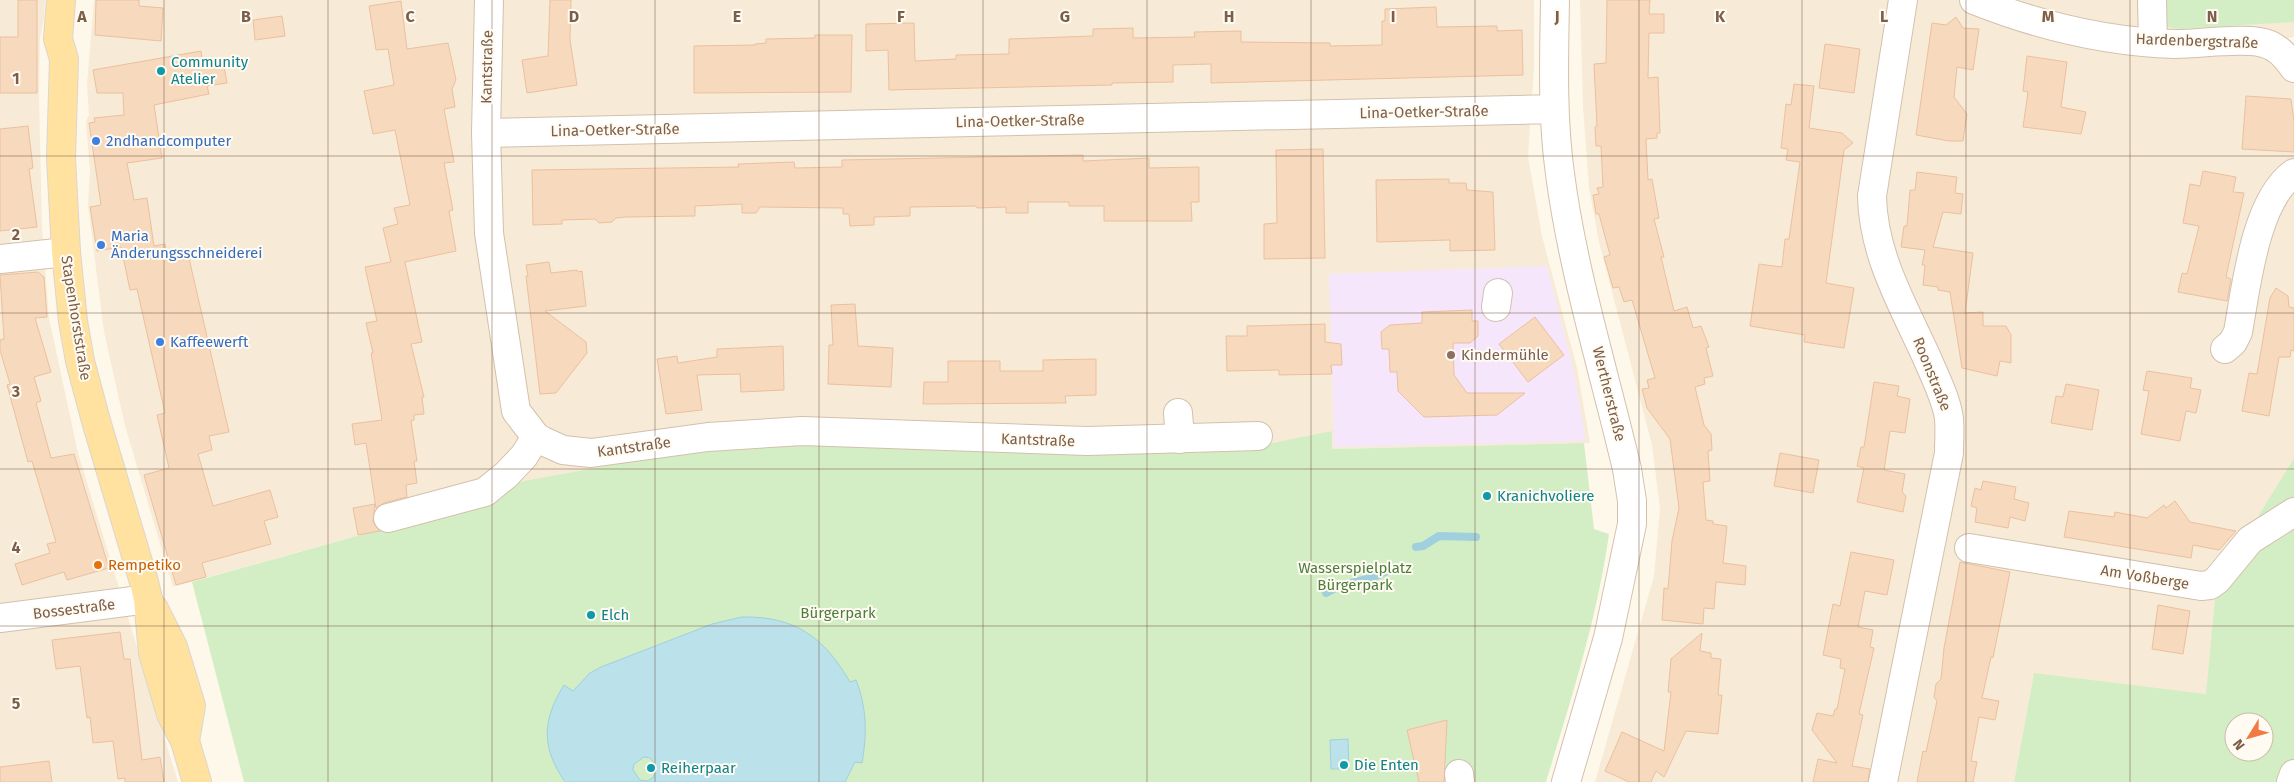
<svg xmlns="http://www.w3.org/2000/svg" width="2294" height="782" viewBox="0 0 2294 782" font-family="'Fira Sans',sans-serif">
<style>
.residential{fill:#f7ebd7}
.education{fill:#f5e6fb}
.green{fill:#d3eec5;fill-rule:evenodd}
.water{fill:#bbe1eb;stroke:#a0d0de;fill-rule:evenodd}
.lines{fill:none;stroke-linecap:round;stroke-linejoin:round}
.stream{stroke:#a0d0de;stroke-width:8}
.building{fill:#f7d9be;stroke:#ebc09d}
.minor-casing{stroke:#d3c0ad;stroke-width:30}
.major-casing{stroke:#ddd5d0;stroke-width:30}
.minor{stroke:#fff;stroke-width:28}
.major{stroke:#ffe2a0;stroke-width:28}
.grid{fill:none;stroke:#7d5f49;stroke-width:1;stroke-opacity:0.55}
.culture-dot{fill:#0f9aa8;stroke:#fffbf2;stroke-width:2}
.shop-dot{fill:#3f7fe0;stroke:#fffbf2;stroke-width:2}
.education-dot{fill:#8d6e63;stroke:#fffbf2;stroke-width:2}
.food-dot{fill:#e8710a;stroke:#fffbf2;stroke-width:2}
.labels{text-anchor:middle;stroke-width:4;stroke-linejoin:round;paint-order:stroke}
.street-label{font-size:15px;fill:#7d5f49;stroke:#fffbf2}
.culture-label{font-size:15px;fill:#0d838f;stroke:#fffbf2;text-anchor:start}
.shop-label{font-size:15px;fill:#366cbe;stroke:#fffbf2;text-anchor:start}
.education-label{font-size:15px;fill:#785e54;stroke:#fffbf2;text-anchor:start}
.food-label{font-size:15px;fill:#c56008;stroke:#fffbf2;text-anchor:start}
.park-label{font-size:15px;fill:#4c7d3d;stroke:#fffbf2}
.grid-label{font-size:16px;text-anchor:middle;font-weight:bold;fill:#7d5f49;stroke:#fffbf2;stroke-width:4;stroke-linejoin:round;paint-order:stroke}
</style>
<rect width="100%" height="100%" fill="#fef8ea"/>
<path class="residential" d="M0,0H45L44,19L40,38L39,96L42,228L49,318L78,453L178,782H0Z
M94,0H1534V69L1528,156L1542,236L1577,368L1590,443L1332,449V431L1257,450L503,495L173,587L125,426L104,332L88,205L90,171L86,122L89,114L87,84Z
M1580,0H2294V37L2288,38L2294,43V458L2226,568L2215,599L2207,695L2034,674L2014,782H1595L1654,576L1660,509L1652,445L1599,242L1589,188L1583,107Z"/>
<path class="education" d="M1547,266L1573,367L1586,441L1334,447L1329,274Z"/>
<path class="green" d="M2161,0H2294V22L2180,29L2163,26Z
M1332,431V449L1584,443L1594,529L1609,534C1597,619 1571,700 1546,782H244L192,582L503,495L508,484L676,453L770,446L839,445L1077,452L1257,450V446Z
M2294,458V782H2014L2034,673L2206,694L2215,599L2226,568ZM2234,722H2264V752H2234Z"/>
<path class="water" d="M742,617C795,616 824,637 850,682L856,680C867,708 867,734 862,763L855,762L845,782H565C541,747 542,720 564,685L573,691L590,673L601,667L712,624ZM644,757L650,758L657,767L653,778L647,781L640,780L633,770L634,764Z
M1348,739L1349,769H1331L1330,740Z"/>
<g class="lines">
<path class="stream" d="M1416,547L1423,546L1439,536L1476,537
M1326,593C1347,580 1372,582 1392,568"/>
</g>
<path class="building" d="M18,0H37V93H0V37H18Z
M96,0H139V6L163,8L161,41L95,35Z
M550,0H571L570,40L577,85L527,93L522,60L548,56Z
M1607,0H1650L1649,14H1664V33H1649L1648,78L1658,77L1660,133H1657V138L1646,139L1648,180L1652,179L1659,218L1654,219L1664,257H1661L1674,311L1687,307L1693,328L1701,326L1709,347L1706,348L1713,376L1704,378L1705,384L1695,387L1704,425L1711,434L1712,450L1708,451L1710,481L1703,482L1706,520L1713,521V524L1727,526L1723,563L1746,566L1745,585L1716,582L1714,609L1704,608L1703,624L1662,620L1664,588L1668,589L1672,541L1679,508L1670,439L1647,408L1642,389L1649,388L1647,380L1655,378L1632,300L1624,302L1619,287L1613,288L1604,257L1610,255L1599,214H1596L1593,195L1599,194L1597,188L1603,187L1601,146H1596L1595,127L1597,126L1594,64L1606,63Z
M401,1L407,49L448,43L456,80L452,89L455,107L444,109L454,162L444,163L453,210L449,211L456,251L405,262L422,342L411,344L424,397H422L424,414L414,415V420L411,421L417,461H414L417,483L406,485L407,497L384,503L376,508L366,443L355,445L352,424L382,420L371,353H373L366,323L377,321L365,267L391,262L383,228L398,224L394,208L410,205L395,130L373,134L364,91L394,85L388,49L376,50L369,6Z
M1436,7L1437,27L1497,26V31L1522,30L1523,75L1211,83V64L1173,65V82L1112,83V85L889,90L888,50L866,51V24L914,23L915,61L956,59V55L1009,54V39L1093,36V29L1133,28V38L1195,37L1194,32L1241,31V42L1330,43V46L1382,45V21H1385V9Z
M282,16L285,36L255,40L253,20Z
M1956,17L1963,28L1979,29L1973,70L1957,67L1954,97L1967,114L1963,141H1949L1916,135L1932,23L1946,25Z
M815,35H852L851,92L694,93V46L755,45V44L766,43V39L815,38Z
M1825,44L1860,49L1854,93L1819,88Z
M201,51L203,65L223,62L227,83L207,86L209,94L154,105L162,158L127,163L134,200L147,198L154,246L165,244L168,258L188,254L229,432L209,436L212,450L198,454L213,506L270,490L278,517L264,521L271,544L202,563L206,577L176,585L144,475L169,468L157,415L165,413L137,289L130,290L121,247L97,251L90,207L101,205L89,123L95,122L94,118L124,115L123,93H97L93,70Z
M2027,56L2067,62L2061,107L2086,112L2081,134L2023,127L2028,92L2023,91Z
M1794,84L1814,86L1809,128L1842,133L1853,143L1844,150L1826,283L1854,288L1844,348L1804,342L1805,335L1750,326L1759,264L1782,267L1785,239H1789L1800,162L1786,160L1788,149L1781,148L1786,104L1791,105Z
M2246,96L2291,99L2294,121V152L2242,149Z
M28,126L33,168L29,169L37,227L0,231V129Z
M1323,149L1325,258L1264,259V224L1277,223L1276,150Z
M1083,155V161L1149,158V168L1199,167V202H1191L1192,221H1104V206H1069V202H1028V213H1006V207L977,208L976,206L910,207V216L874,217V225L850,226L849,214H843V208L760,207L756,213H742V204L695,206V216L626,217L616,218L612,222L599,223L595,219L562,220V224L533,225L532,170L739,167L738,164L794,162L795,168L842,167V160Z
M2203,171L2236,177L2233,192L2244,193L2226,277L2231,279L2227,301L2178,292L2182,273L2187,274L2199,226L2183,223L2190,184L2200,186Z
M1917,172L1957,177L1955,193L1963,194L1961,214L1943,212L1933,247L1973,253L1965,313L1983,312V326H2006L2011,335V363L2000,361L1997,376L1962,368L1950,292L1938,290V287L1923,285L1925,265H1922L1925,250L1901,247L1904,226H1907L1910,190H1915Z
M1449,179V183H1466L1467,190L1493,192L1495,250L1450,251V240L1377,242L1376,180Z
M549,262L551,273L577,270L578,272L582,271L586,306L545,311L586,342L587,353L556,393L540,394L526,276H528L526,265Z
M38,272L44,277L47,317L35,318L51,372L34,377L41,401L36,403L51,458L74,454L109,568L67,580L64,572L22,585L15,564L50,553L47,544L56,542L32,461L28,462L7,385L10,384L0,350V340L4,339L0,275Z
M2276,288L2288,296L2289,307L2294,308V351L2291,350L2290,357H2279L2269,416L2242,411L2249,373L2257,374L2270,298Z
M855,304L858,346L893,348L891,387L828,384L829,345H833L831,305Z
M1472,310V321H1478V336L1470,343H1453L1454,375L1467,393H1525L1497,415L1424,417L1398,391L1397,372H1390L1389,349H1382L1381,332L1390,325L1422,323V312Z
M1535,317L1564,355L1528,382L1499,344Z
M1325,324V342L1341,344L1342,365H1331L1332,374L1279,375V370L1227,371L1226,336H1247V326Z
M783,346L784,390L741,392L740,374L697,375L702,410L666,414L657,359L677,356L678,363L717,357V349Z
M1096,359V395L1065,396L1066,403L923,404L924,382H948V361H1000V371H1043V360Z
M2147,371L2192,378L2190,388L2201,390L2196,413L2186,411L2180,441L2141,434L2149,391L2143,390Z
M1874,382L1899,386L1897,396L1910,399L1905,433L1890,431L1884,470L1905,474L1902,492L1906,496L1903,512L1857,502L1864,468L1857,466L1861,447H1864Z
M2066,384L2099,390L2092,430L2051,423L2056,396L2063,397Z
M1780,453L1819,460L1813,493L1774,486Z
M1983,481L2016,487L2014,499L2029,503L2025,521L2010,517L2008,528L1975,522L1977,508L1971,506L1975,488L1981,490Z
M2175,501L2190,522L2236,531L2219,550L2193,545L2191,558L2064,537L2069,511L2114,517L2115,512L2147,518L2164,505L2166,508Z
M375,504L373,522L380,531L358,535L353,508Z
M1851,552L1894,560L1887,595L1865,591L1858,627L1873,630L1870,647L1874,648L1859,714L1863,715L1852,766L1870,769L1868,782H1813L1818,759L1837,763L1812,730L1817,713L1833,716L1835,709H1837L1845,669L1840,668L1841,659L1823,655L1833,604L1840,606Z
M1960,562L2010,572L1993,658L1991,657L1982,698L1999,701L1995,720L1979,717L1971,761L1977,762L1973,782H1917L1923,751L1926,752L1937,701L1934,697L1936,684L1941,679L1944,648Z
M2158,605L2190,611L2183,654L2152,649Z
M120,632L124,659H130L142,760L160,757L164,782H125V778L118,779L113,741L93,743L90,717L87,718L80,666L56,669L52,640Z
M1702,633L1700,651L1711,653V658L1721,659L1718,695H1722L1718,734L1686,731L1664,777L1656,771L1651,782H1629L1605,771L1622,732L1664,751L1671,692H1668L1671,659Z
M1447,720L1444,782H1419L1407,730Z
M49,761L52,782H0V767Z"/>
<g class="lines">
<g class="minor-casing">
<path id="minor" d="M489,0L486,133L489,233L516,411L536,437L543,441L563,450L591,453L708,437L802,431L1087,441L1258,436
M1555,0C1554,58 1552,116 1560,174C1573,273 1604,371 1627,469L1632,501V524L1608,638L1566,782
M1974,0C2037,25 2107,42 2175,44C2201,44 2234,38 2259,42C2275,44 2285,55 2294,68
M2152,0L2153,42
M486,133L1554,109
M0,259L66,252
M1496,307L1498,293
M2225,349L2233,342L2238,332C2246,288 2255,200 2294,173
M1178,413L1180,439
M388,518L485,492L506,475L524,456L536,437
M1969,548L2201,586L2210,585L2217,580L2250,540L2294,512
M0,618L148,599
M1459,774L1460,782
M1883,782L1949,453C1949,442 1950,430 1949,419C1947,400 1934,375 1927,358C1903,305 1873,255 1872,196L1903,0
M2291,782L2294,774"/>
</g>
<g class="major-casing">
<path id="major" d="M61,0L58,39L64,59L61,158L66,252L73,321L80,361L96,421L144,582L148,599L153,653L171,714L185,741L197,782
M154,609L173,647L191,706L185,741"/>
</g>
<use href="#minor" class="minor"/>
<use href="#major" class="major"/>
</g>
<path class="grid" d="M164,0V782M328,0V782M492,0V782M655,0V782M819,0V782M983,0V782M1147,0V782M1311,0V782M1475,0V782M1639,0V782M1802,0V782M1966,0V782M2130,0V782M0,156H2294M0,313H2294M0,469H2294M0,626H2294"/>
<g class="culture-dot">
<circle cx="161" cy="71" r="5"/>
<circle cx="1487" cy="496" r="5"/>
<circle cx="591" cy="615" r="5"/>
<circle cx="1344" cy="765" r="5"/>
<circle cx="651" cy="768" r="5"/>
</g>
<g class="shop-dot">
<circle cx="96" cy="141" r="5"/>
<circle cx="101" cy="245" r="5"/>
<circle cx="160" cy="342" r="5"/>
</g>
<circle class="education-dot" cx="1451" cy="355" r="5"/>
<circle class="food-dot" cx="98" cy="565" r="5"/>
<g class="labels">
<g class="street-label">
<text transform="translate(2197 41) rotate(2)" y="5">Hardenbergstraße</text>
<text transform="translate(487 67) rotate(-89)" y="5">Kantstraße</text>
<text transform="translate(1424 112) rotate(-1)" y="5">Lina-Oetker-Straße</text>
<text transform="translate(1020 121) rotate(-1)" y="5">Lina-Oetker-Straße</text>
<text transform="translate(615 130) rotate(-1)" y="5">Lina-Oetker-Straße</text>
<text transform="translate(76 318) rotate(81)" y="5">Stapenhorststraße</text>
<text transform="translate(1932 374) rotate(68)" y="5">Roonstraße</text>
<text transform="translate(1609 394) rotate(76)" y="5">Wertherstraße</text>
<text transform="translate(1038 440) rotate(2)" y="5">Kantstraße</text>
<text transform="translate(634 447) rotate(-8)" y="5">Kantstraße</text>
<text transform="translate(2145 577) rotate(9)" y="5">Am Voßberge</text>
<text transform="translate(74 609) rotate(-7)" y="5">Bossestraße</text>
</g>
<g class="culture-label">
<text x="171" y="67">Community<tspan x="171" dy="17">Atelier</tspan></text>
<text x="1497" y="501">Kranichvoliere</text>
<text x="601" y="620">Elch</text>
<text x="1354" y="770">Die Enten</text>
<text x="661" y="773">Reiherpaar</text>
</g>
<g class="shop-label">
<text x="106" y="146">2ndhandcomputer</text>
<text x="111" y="241">Maria<tspan x="111" dy="17">Änderungsschneiderei</tspan></text>
<text x="170" y="347">Kaffeewerft</text>
</g>
<g class="education-label">
<text x="1461" y="360">Kindermühle</text>
</g>
<g class="food-label">
<text x="108" y="570">Rempetiko</text>
</g>
<g class="park-label">
<text x="1355" y="573">Wasserspielplatz<tspan x="1355" dy="17">Bürgerpark</tspan></text>
<text x="838" y="618">Bürgerpark</text>
</g>
</g>
<g class="grid-label">
<text x="82" y="22">A</text>
<text x="246" y="22">B</text>
<text x="410" y="22">C</text>
<text x="574" y="22">D</text>
<text x="737" y="22">E</text>
<text x="901" y="22">F</text>
<text x="1065" y="22">G</text>
<text x="1229" y="22">H</text>
<text x="1393" y="22">I</text>
<text x="1557" y="22">J</text>
<text x="1720" y="22">K</text>
<text x="1884" y="22">L</text>
<text x="2048" y="22">M</text>
<text x="2212" y="22">N</text>
<text x="16" y="84">1</text>
<text x="16" y="240">2</text>
<text x="16" y="397">3</text>
<text x="16" y="553">4</text>
<text x="16" y="709">5</text>
</g>
<g transform="translate(2249 737) rotate(233)"><circle r="24" fill="#fffbf2" stroke="#cbbdae"/>
<path d="M0-4L9 19L0 12L-9 19Z" fill="#f27844"/>
<text y="-8" font-size="14" font-weight="bold" text-anchor="middle" fill="#7d5f49">N</text>
</g>
</svg>
